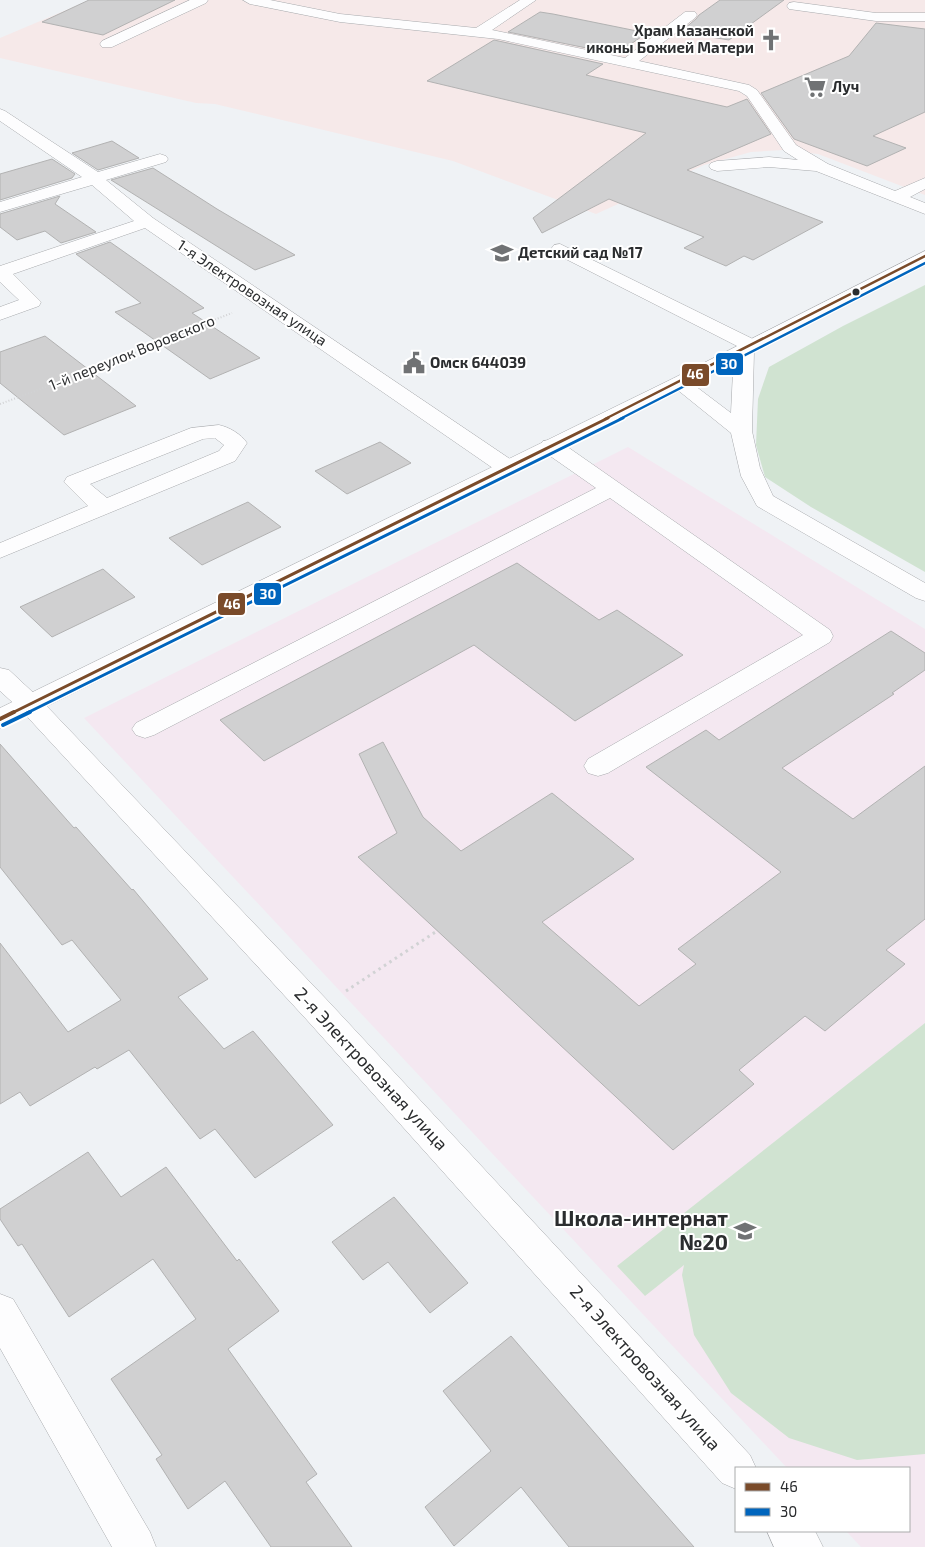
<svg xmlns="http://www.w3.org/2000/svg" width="925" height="1547" viewBox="0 0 925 1547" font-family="'Exo 2',sans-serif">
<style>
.industrial{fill:#f6e9e9}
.education{fill:#f4e8f1}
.green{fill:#d0e3d1}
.building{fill:#d0d0d1;stroke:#b2b2b2}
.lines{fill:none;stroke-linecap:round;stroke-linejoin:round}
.minor-casing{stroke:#a8aaad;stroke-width:1}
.major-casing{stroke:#a8aaad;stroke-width:1}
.path-far1{stroke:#d1d2d4;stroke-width:2;stroke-dasharray:1 2;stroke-linecap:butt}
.path{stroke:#d1d2d4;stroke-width:3;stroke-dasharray:2.5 4;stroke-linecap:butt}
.minor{fill:#fdfdfe;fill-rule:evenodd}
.major{fill:#fdfdfe;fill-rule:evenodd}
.bus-1-far2-casing{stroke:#fff;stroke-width:5}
.bus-1-far1-casing{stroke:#fff;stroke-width:6}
.bus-1-casing{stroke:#fff;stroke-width:8}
.bus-2-far2-casing{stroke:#fff;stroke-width:5}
.bus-2-far1-casing{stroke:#fff;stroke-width:6}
.bus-2-casing{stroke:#fff;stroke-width:8}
.bus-1-far2{stroke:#7a4b2a;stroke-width:2.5}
.bus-1-far1{stroke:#7a4b2a;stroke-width:3}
.bus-1{stroke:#7a4b2a;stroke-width:4}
.bus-2-far2{stroke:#0065bd;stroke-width:2.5}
.bus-2-far1{stroke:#0065bd;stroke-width:3}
.bus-2{stroke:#0065bd;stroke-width:4}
.bus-dot{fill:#2b2d2f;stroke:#fff;stroke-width:2}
.labels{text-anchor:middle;stroke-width:4;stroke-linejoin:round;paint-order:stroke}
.far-poi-label{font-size:15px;font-weight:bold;fill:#2b2d2f;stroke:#fff;text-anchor:start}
.far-street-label{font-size:15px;fill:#2b2d2f;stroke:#fff}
.street-label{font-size:18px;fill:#2b2d2f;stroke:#fff}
.near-poi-label{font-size:21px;font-weight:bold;fill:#2b2d2f;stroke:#fff;text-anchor:end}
.line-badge{stroke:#fff;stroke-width:2}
.badge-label{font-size:14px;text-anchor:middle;font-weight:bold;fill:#fff}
</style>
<rect width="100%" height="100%" fill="#eff2f5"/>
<path class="industrial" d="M90,0H925V195L818,154L783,150L751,152L704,165L596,214L453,161L215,104L196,103L0,58V38Z"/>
<path class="education" d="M628,447L925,629V1547H861L846,1531H909V1468H787L84,718Z"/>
<path class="green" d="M925,285V572L811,507L765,477L756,445L758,399L769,367L843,326Z
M925,1023V1454L857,1460L789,1438L731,1393L694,1335L682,1275L684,1265L645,1296L617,1266Z"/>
<path class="building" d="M89,0H175L103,35L42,22Z
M720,0H784L729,40L680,32L696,19L699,15Z
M540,12L553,14L647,33L616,54L508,32Z
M876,23L925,29V112L873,136L906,148L867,166L794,139L761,93L849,56Z
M494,40L603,64L586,75L727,107L747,99L771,134L687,170L823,222L753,260L744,256L726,266L684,248L704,237L609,199L542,233L533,218L646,133L427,81Z
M112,141L139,158L98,170L72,153Z
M52,159L75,174L72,178L0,200V174Z
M153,168L217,209L295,255L255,270L111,180Z
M60,196L55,204L96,232L61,243L45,231L17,240L0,227V214Z
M110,242L204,308L192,313L260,358L210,379L115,312L141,303L76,254Z
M45,336L136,406L64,435L0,383V352Z
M380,442L411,463L347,494L315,471Z
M248,502L281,527L202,565L169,538Z
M517,563L599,620L617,610L683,655L575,721L474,645L264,761L220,720Z
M103,569L135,597L52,637L20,607Z
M891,631L925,653V670L892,693L894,694L782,768L853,819L925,766V919L886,950L905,964L825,1031L805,1016L739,1070L754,1084L673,1150L358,857L397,833L359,754L383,742L423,817L461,851L552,793L634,859L542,922L639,1006L696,964L678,949L781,872L646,767L706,730L719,740Z
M0,744L74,828L76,827L132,890L133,889L208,979L178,997L224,1049L253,1031L333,1125L255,1178L215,1129L200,1139L129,1050L97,1069L95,1067L30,1106L20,1092L0,1104V943L68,1032L121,1000L72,940L62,945L0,867Z
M88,1152L121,1197L166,1167L237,1261L239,1259L279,1311L228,1349L317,1474L306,1482L352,1547H271L225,1481L188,1509L156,1459L162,1455L111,1379L196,1319L153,1259L69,1317L22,1244L18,1246L0,1219V1209Z
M394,1197L468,1283L430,1313L388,1262L363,1280L332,1242Z
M511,1336L644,1490L694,1547H569L521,1487L454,1546L425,1507L491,1451L443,1391Z"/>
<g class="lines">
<g class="minor-casing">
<path id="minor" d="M190,0H208L206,3L112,47H102L100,44L102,41Z
M243,0H270L340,14L476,28L520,0H536L492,30L625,58L685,12H695L697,15L695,18L639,61L749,85L757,90L796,145L828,164L895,191L925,178V189L910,197L925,203V214L816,171L769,167L717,171L711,169L709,166L711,163L717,161L769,157L798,160L784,151L747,96L739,91L498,39L340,22L250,4Z
M794,2L876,13H925V21H876L789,9L787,6L789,3Z
M0,109L5,111L98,172L160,154L166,156L168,159L166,162L106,180L153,218L516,463L519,468L516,473L508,475L500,473L145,228L13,274L41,302L39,306L0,320V307L19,300L0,282V266L134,221L92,185L0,212V202L82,177L0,121Z
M560,244L759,342L762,346L759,350L754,351L752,431L760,468L773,496L925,583V601L916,598L757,506L741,476L731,433L669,383L672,379L679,377L686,379L731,413L734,350L737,346L554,253L551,249L554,245Z
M219,425C229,427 241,434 247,443L235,461L0,558V543L88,506L64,482L67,477L191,428ZM215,438L224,445L219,451L107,498L90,484L203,439Z
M551,440L559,441L830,630L833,636L830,642L608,773L598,776L588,773L584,766L588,759L803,635L610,498L154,735L145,738L136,735L132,729L136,723L596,488L543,451L540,446L543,441Z
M0,668L9,670L39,698L328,1001L750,1455L756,1468H736V1489L722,1483L306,1019L21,710L0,691Z
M0,1294L13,1299L150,1532L156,1547H112L0,1348Z
M767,1531H815L823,1547H774Z"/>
</g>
<g class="major-casing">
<path id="major" d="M925,251V263L686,387L9,725L0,728V708L672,379Z"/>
</g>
<path class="path-far1" d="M0,404L116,361L165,339L232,313"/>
<path class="path" d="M346,991L437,931"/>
<use href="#minor" class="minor"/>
<use href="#major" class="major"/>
<g class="bus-1-far2-casing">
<path id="bus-1-far2" d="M605,419L925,256"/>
</g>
<g class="bus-1-far1-casing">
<path id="bus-1-far1" d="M12,713L608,418"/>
</g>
<g class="bus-1-casing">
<path id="bus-1" d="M0,719L14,712"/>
</g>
<g class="bus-2-far2-casing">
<path id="bus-2-far2" d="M620,419L925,263"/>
</g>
<g class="bus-2-far1-casing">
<path id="bus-2-far1" d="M27,713L623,418"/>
</g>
<g class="bus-2-casing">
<path id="bus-2" d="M3,725L30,712"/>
</g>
<use href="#bus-1-far2" class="bus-1-far2"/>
<use href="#bus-1-far1" class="bus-1-far1"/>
<use href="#bus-1" class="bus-1"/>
<use href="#bus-2-far2" class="bus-2-far2"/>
<use href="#bus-2-far1" class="bus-2-far1"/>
<use href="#bus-2" class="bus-2"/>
</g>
<defs>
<g id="church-bare" transform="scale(1.725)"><path d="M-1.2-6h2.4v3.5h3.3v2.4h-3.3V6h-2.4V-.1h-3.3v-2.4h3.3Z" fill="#707274" stroke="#fff" stroke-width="2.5" paint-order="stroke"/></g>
<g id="supermarket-bare" transform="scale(1.725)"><path d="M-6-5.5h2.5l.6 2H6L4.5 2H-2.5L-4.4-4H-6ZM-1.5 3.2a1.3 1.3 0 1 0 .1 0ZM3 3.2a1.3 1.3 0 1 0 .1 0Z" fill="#707274" stroke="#fff" stroke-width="2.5" paint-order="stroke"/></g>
<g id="school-bare" transform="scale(1.725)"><path d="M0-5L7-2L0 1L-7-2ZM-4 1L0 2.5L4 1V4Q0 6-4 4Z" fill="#707274" stroke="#fff" stroke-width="2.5" paint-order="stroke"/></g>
<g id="civic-bare" transform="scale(1.725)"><path d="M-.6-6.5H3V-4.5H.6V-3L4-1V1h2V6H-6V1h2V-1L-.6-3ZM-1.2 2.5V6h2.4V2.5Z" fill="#707274" stroke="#fff" stroke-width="2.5" paint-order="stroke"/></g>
</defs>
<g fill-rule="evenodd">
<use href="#church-bare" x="771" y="40"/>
<use href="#supermarket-bare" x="815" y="87"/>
<use href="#school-bare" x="502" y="253"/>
<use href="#civic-bare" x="414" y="363"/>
<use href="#school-bare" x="745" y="1231"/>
</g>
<circle class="bus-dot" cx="856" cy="292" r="4.5"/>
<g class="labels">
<g class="far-poi-label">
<text x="754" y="36" text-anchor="end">Храм Казанской<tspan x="754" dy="17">иконы Божией Матери</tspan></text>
<text x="832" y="92">Луч</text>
<text x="518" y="258">Детский сад №17</text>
<text x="430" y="368">Омск 644039</text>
</g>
<g class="far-street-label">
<text transform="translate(252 293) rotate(34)" y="5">1-я Электровозная улица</text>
<text transform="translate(132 353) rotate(-22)" y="5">1-й переулок Воровского</text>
</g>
<g class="street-label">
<text transform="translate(371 1069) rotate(47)" y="6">2-я Электровозная улица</text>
<text transform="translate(645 1368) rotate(48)" y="6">2-я Электровозная улица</text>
</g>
<g class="near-poi-label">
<text x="728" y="1226">Школа-интернат<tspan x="728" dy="24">№20</tspan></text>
</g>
</g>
<g class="line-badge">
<rect x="715" y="352" width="29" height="24" rx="5" fill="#0065bd"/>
<rect x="681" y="363" width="29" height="24" rx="5" fill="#7a4b2a"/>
<rect x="253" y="582" width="29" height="24" rx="5" fill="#0065bd"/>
<rect x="217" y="592" width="29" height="24" rx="5" fill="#7a4b2a"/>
</g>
<g class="badge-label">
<text x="729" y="369">30</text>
<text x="695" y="379">46</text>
<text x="268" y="599">30</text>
<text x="232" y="609">46</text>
</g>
<rect x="735" y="1467" width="175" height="65" fill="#ffffff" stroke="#aaabac"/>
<rect x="745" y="1483" width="25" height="8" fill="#7a4b2a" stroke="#aaabac"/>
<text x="780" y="1492" font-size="15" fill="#2b2d2f">46</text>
<rect x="745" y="1508" width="25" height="8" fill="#0065bd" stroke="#aaabac"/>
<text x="780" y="1517" font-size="15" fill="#2b2d2f">30</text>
</svg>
